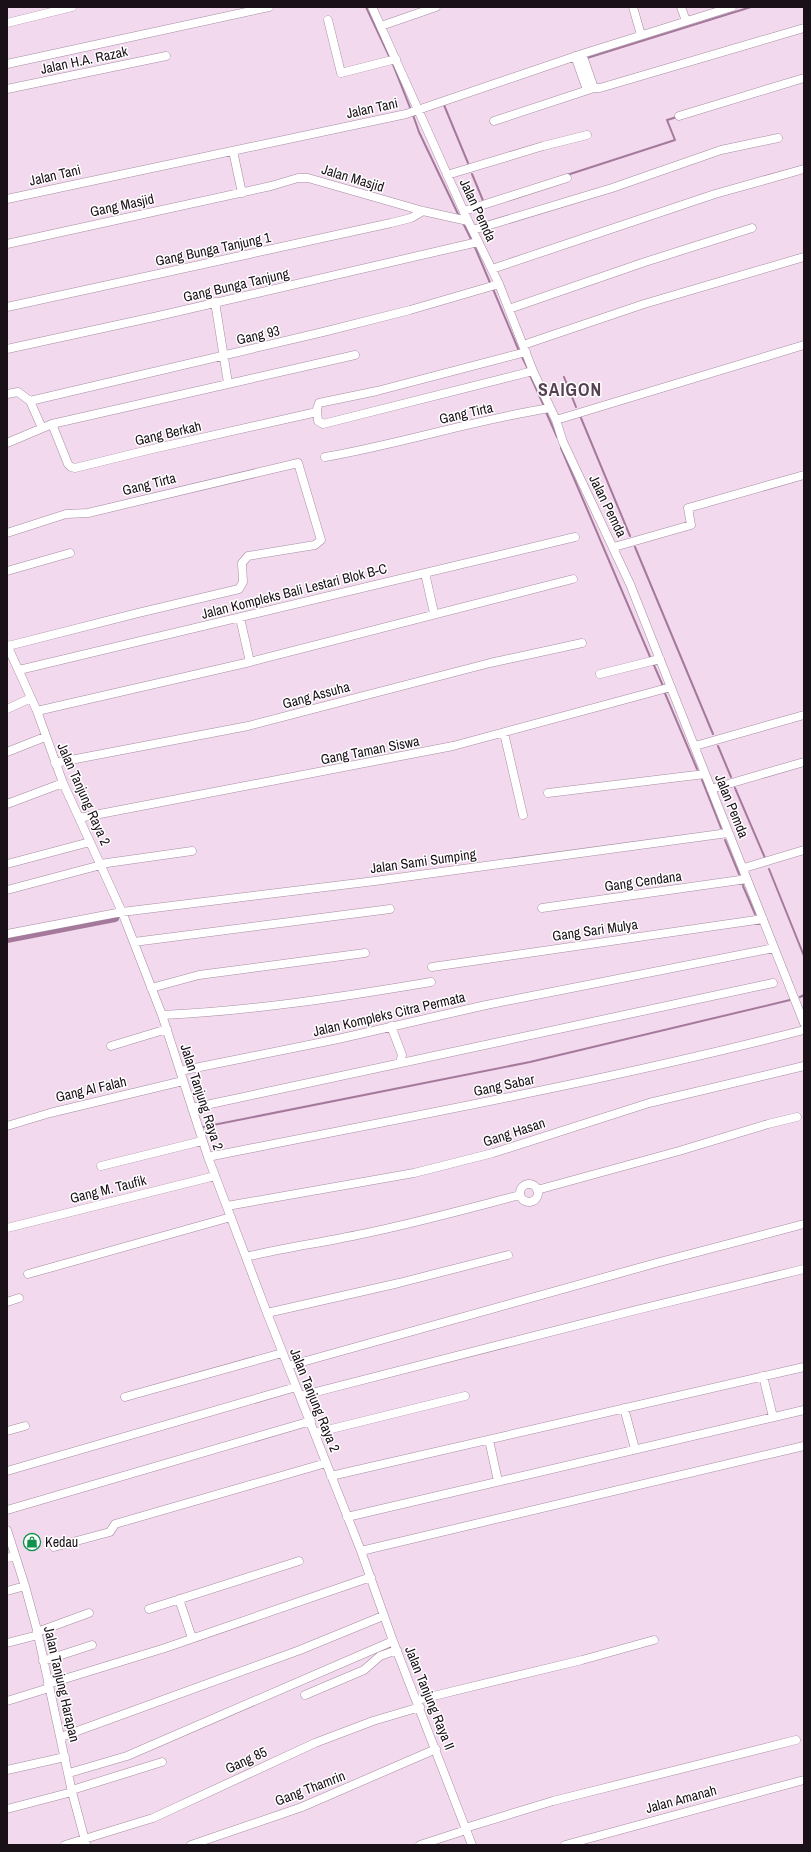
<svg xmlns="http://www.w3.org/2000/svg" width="811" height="1852" viewBox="0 0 811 1852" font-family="'Archivo Narrow',sans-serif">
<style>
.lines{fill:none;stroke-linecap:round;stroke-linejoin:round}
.stream{stroke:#a4799c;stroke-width:2}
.canal{stroke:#a4799c;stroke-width:8}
.minor-casing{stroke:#a58da0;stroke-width:9}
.minor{stroke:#fff;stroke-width:8}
.labels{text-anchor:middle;stroke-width:3;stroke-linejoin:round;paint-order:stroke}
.street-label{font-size:14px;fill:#1a1118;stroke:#fff}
.poi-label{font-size:14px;fill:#1a1118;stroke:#fff;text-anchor:start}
.district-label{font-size:18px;font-weight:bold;letter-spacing:1px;fill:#564152;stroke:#fff}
</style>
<rect width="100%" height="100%" fill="#f3d9ee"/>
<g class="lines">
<path class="stream" d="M366,7L390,58
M587,58L751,7
M392,62L411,110
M446,104L444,105L468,163
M413,115L419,132L459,216
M472,174L484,203
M567,175L675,140L667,120L677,117
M463,223L472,241
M474,245L491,285
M493,289L519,351
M521,355L528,369
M529,373L544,406
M564,377L576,407
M546,412L557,437
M581,418L630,536
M561,448L651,659
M635,547L713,734
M653,663L663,686
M664,691L697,769
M718,746L731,777
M702,780L721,828
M735,788L765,858
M725,840L739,874
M769,869L804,956
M743,886L755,914
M800,997L804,995
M203,1127L530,1062L790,1000"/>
<path class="canal" d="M7,939L115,918"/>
<g class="minor-casing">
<path id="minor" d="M372,7L468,221L499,284L533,371L556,420L563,442L630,584L804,1023
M633,7L641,35
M681,7L686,21
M328,20L341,73L396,59
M7,23L72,7
M381,26L436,7
M582,54L594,88H600L804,28
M575,56L587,90
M7,64L269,7
M7,89L166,56
M679,116L804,78
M494,121L594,88
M233,151L242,193
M447,175L543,146L587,135
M7,199L406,114L582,54L732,7
M464,211L567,178
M473,230L612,188L721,150L778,138
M7,244L271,186L298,178H308L423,211L468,221
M492,269L715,194L804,169
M215,302L228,383
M7,307L391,223L411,218L423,211
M509,309L645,262L752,228
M523,345L644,304L804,257
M7,349L154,317L478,242
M526,352L377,391L319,403L317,409L318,421L323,424L533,371
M7,394L18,392L30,401L42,428
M30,401L323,332L410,310L499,284
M556,420L804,345
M52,424L68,464L71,467L75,468L148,450L317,412
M7,443L52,424L355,355
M325,457C400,444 474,420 550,408
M7,533L66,514L88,513L298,463L321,540L315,545L248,556L242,563L243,582L239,589L138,613L8,646
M614,547L691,525L688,508L804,475
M7,571L70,553
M425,573L434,613
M240,618L250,662
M7,645L37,711L63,783L122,912L162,1015L208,1157L267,1313L361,1551L393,1641L472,1845
M19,670L575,537
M600,674L660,659
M7,709L31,698
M37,711L250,662L573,579
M504,733L523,815
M695,746L804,715
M7,752L45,737
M55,763L248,726L490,663L582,643
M711,789L804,762
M548,793L705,774
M7,804L63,783
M79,818L453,746L671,687
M7,864L90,842
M100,864L192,851
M744,868L804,850
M7,890L101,865
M542,908L747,879
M7,934L122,912L375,881L728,833
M134,942L390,909
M432,967L763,919
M151,988L199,975L365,953
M162,1015C252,1011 342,997 431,982
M391,1026L402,1055L400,1063
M111,1046L167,1029
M180,1071L338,1039L486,1005L774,948
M192,1108L773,983
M7,1126L50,1113L183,1081
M208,1157C407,1117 607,1081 804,1030
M101,1166L202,1141
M520 1193a9 9 0 1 1 18 0a9 9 0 1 1-18 0Z
M537,1190L679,1151L768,1124L797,1117
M227,1206L414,1173L493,1153L649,1103L804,1066
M7,1228L215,1176
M246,1257C282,1248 320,1243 357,1235C412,1224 466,1209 520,1195
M28,1274L231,1217
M7,1302L19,1298
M267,1313L399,1283L508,1255
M288,1366L656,1263L804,1224
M763,1376L773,1417
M300,1396L632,1311L804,1269
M125,1397L282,1353
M624,1408L635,1449
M7,1431L25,1426
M315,1433L465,1396
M489,1440L498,1481
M7,1471L296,1387
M331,1476L804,1367
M7,1510L311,1421
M347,1517L804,1410
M7,1530L25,1586L37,1630L72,1792L86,1844
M54,1547L110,1532L115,1524L326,1463
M361,1551L804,1446
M7,1558L15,1556
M7,1591L25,1586
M179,1599L192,1638
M149,1609L299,1561
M37,1632L89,1613
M7,1643L38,1635
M43,1661L92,1645
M48,1684L165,1648L371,1577
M305,1695L364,1670L380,1656L397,1650
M417,1700L582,1660L654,1640
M7,1701L49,1688
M61,1737L300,1650L383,1616
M7,1770L65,1757
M69,1773L127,1756L393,1641
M72,1790L162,1762
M7,1809L72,1792
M465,1828L553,1801L796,1740
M65,1845L153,1818L315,1743L373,1721L420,1707
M191,1845L302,1807L436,1749
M420,1845L466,1830
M565,1845L804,1780"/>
</g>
<use href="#minor" class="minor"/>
</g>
<defs>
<g id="shop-ring" transform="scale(0.9)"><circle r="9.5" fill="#fff" stroke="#11914e" stroke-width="1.5"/><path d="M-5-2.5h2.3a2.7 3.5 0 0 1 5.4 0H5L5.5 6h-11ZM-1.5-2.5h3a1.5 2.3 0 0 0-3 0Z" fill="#11914e"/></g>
</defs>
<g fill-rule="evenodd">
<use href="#shop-ring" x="32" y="1542"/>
</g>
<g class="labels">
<g class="street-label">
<text transform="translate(84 60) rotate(-12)" y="5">Jalan H.A. Razak</text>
<text transform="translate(372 108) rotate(-12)" y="5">Jalan Tani</text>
<text transform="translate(55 175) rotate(-13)" y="5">Jalan Tani</text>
<text transform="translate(353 178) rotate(17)" y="5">Jalan Masjid</text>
<text transform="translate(122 205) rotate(-12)" y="5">Gang Masjid</text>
<text transform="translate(478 210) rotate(65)" y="5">Jalan Pemda</text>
<text transform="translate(213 249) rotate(-12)" y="5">Gang Bunga Tanjung 1</text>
<text transform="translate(236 285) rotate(-13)" y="5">Gang Bunga Tanjung</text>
<text transform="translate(258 335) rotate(-13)" y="5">Gang 93</text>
<text transform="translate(466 413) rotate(-13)" y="5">Gang Tirta</text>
<text transform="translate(168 433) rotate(-13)" y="5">Gang Berkah</text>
<text transform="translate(149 484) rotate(-14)" y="5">Gang Tirta</text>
<text transform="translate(608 506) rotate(64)" y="5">Jalan Pemda</text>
<text transform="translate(294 591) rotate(-14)" y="5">Jalan Kompleks Bali Lestari Blok B-C</text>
<text transform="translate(316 695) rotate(-15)" y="5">Gang Assuha</text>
<text transform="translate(370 750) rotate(-11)" y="5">Gang Taman Siswa</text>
<text transform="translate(84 794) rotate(66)" y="5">Jalan Tanjung Raya 2</text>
<text transform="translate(732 806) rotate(68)" y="5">Jalan Pemda</text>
<text transform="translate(423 861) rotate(-8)" y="5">Jalan Sami Sumping</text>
<text transform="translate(643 881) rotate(-8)" y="5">Gang Cendana</text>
<text transform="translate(595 930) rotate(-8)" y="5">Gang Sari Mulya</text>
<text transform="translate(389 1014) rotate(-13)" y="5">Jalan Kompleks Citra Permata</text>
<text transform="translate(504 1085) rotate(-12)" y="5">Gang Sabar</text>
<text transform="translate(91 1089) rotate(-13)" y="5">Gang Al Falah</text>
<text transform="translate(202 1097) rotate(72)" y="5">Jalan Tanjung Raya 2</text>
<text transform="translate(514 1132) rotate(-18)" y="5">Gang Hasan</text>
<text transform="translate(108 1189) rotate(-14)" y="5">Gang M. Taufik</text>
<text transform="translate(315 1400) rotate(68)" y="5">Jalan Tanjung Raya 2</text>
<text transform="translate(62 1684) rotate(77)" y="5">Jalan Tanjung Harapan</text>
<text transform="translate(430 1698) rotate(68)" y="5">Jalan Tanjung Raya II</text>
<text transform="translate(246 1760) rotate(-25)" y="5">Gang 85</text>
<text transform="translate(310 1788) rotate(-21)" y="5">Gang Thamrin</text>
<text transform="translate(681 1799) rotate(-15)" y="5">Jalan Amanah</text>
</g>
<g class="poi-label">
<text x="45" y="1547">Kedau</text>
</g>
<g class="district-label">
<text x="570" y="396">SAIGON</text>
</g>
</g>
<rect width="811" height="1852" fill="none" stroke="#1a1118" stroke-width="16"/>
</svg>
